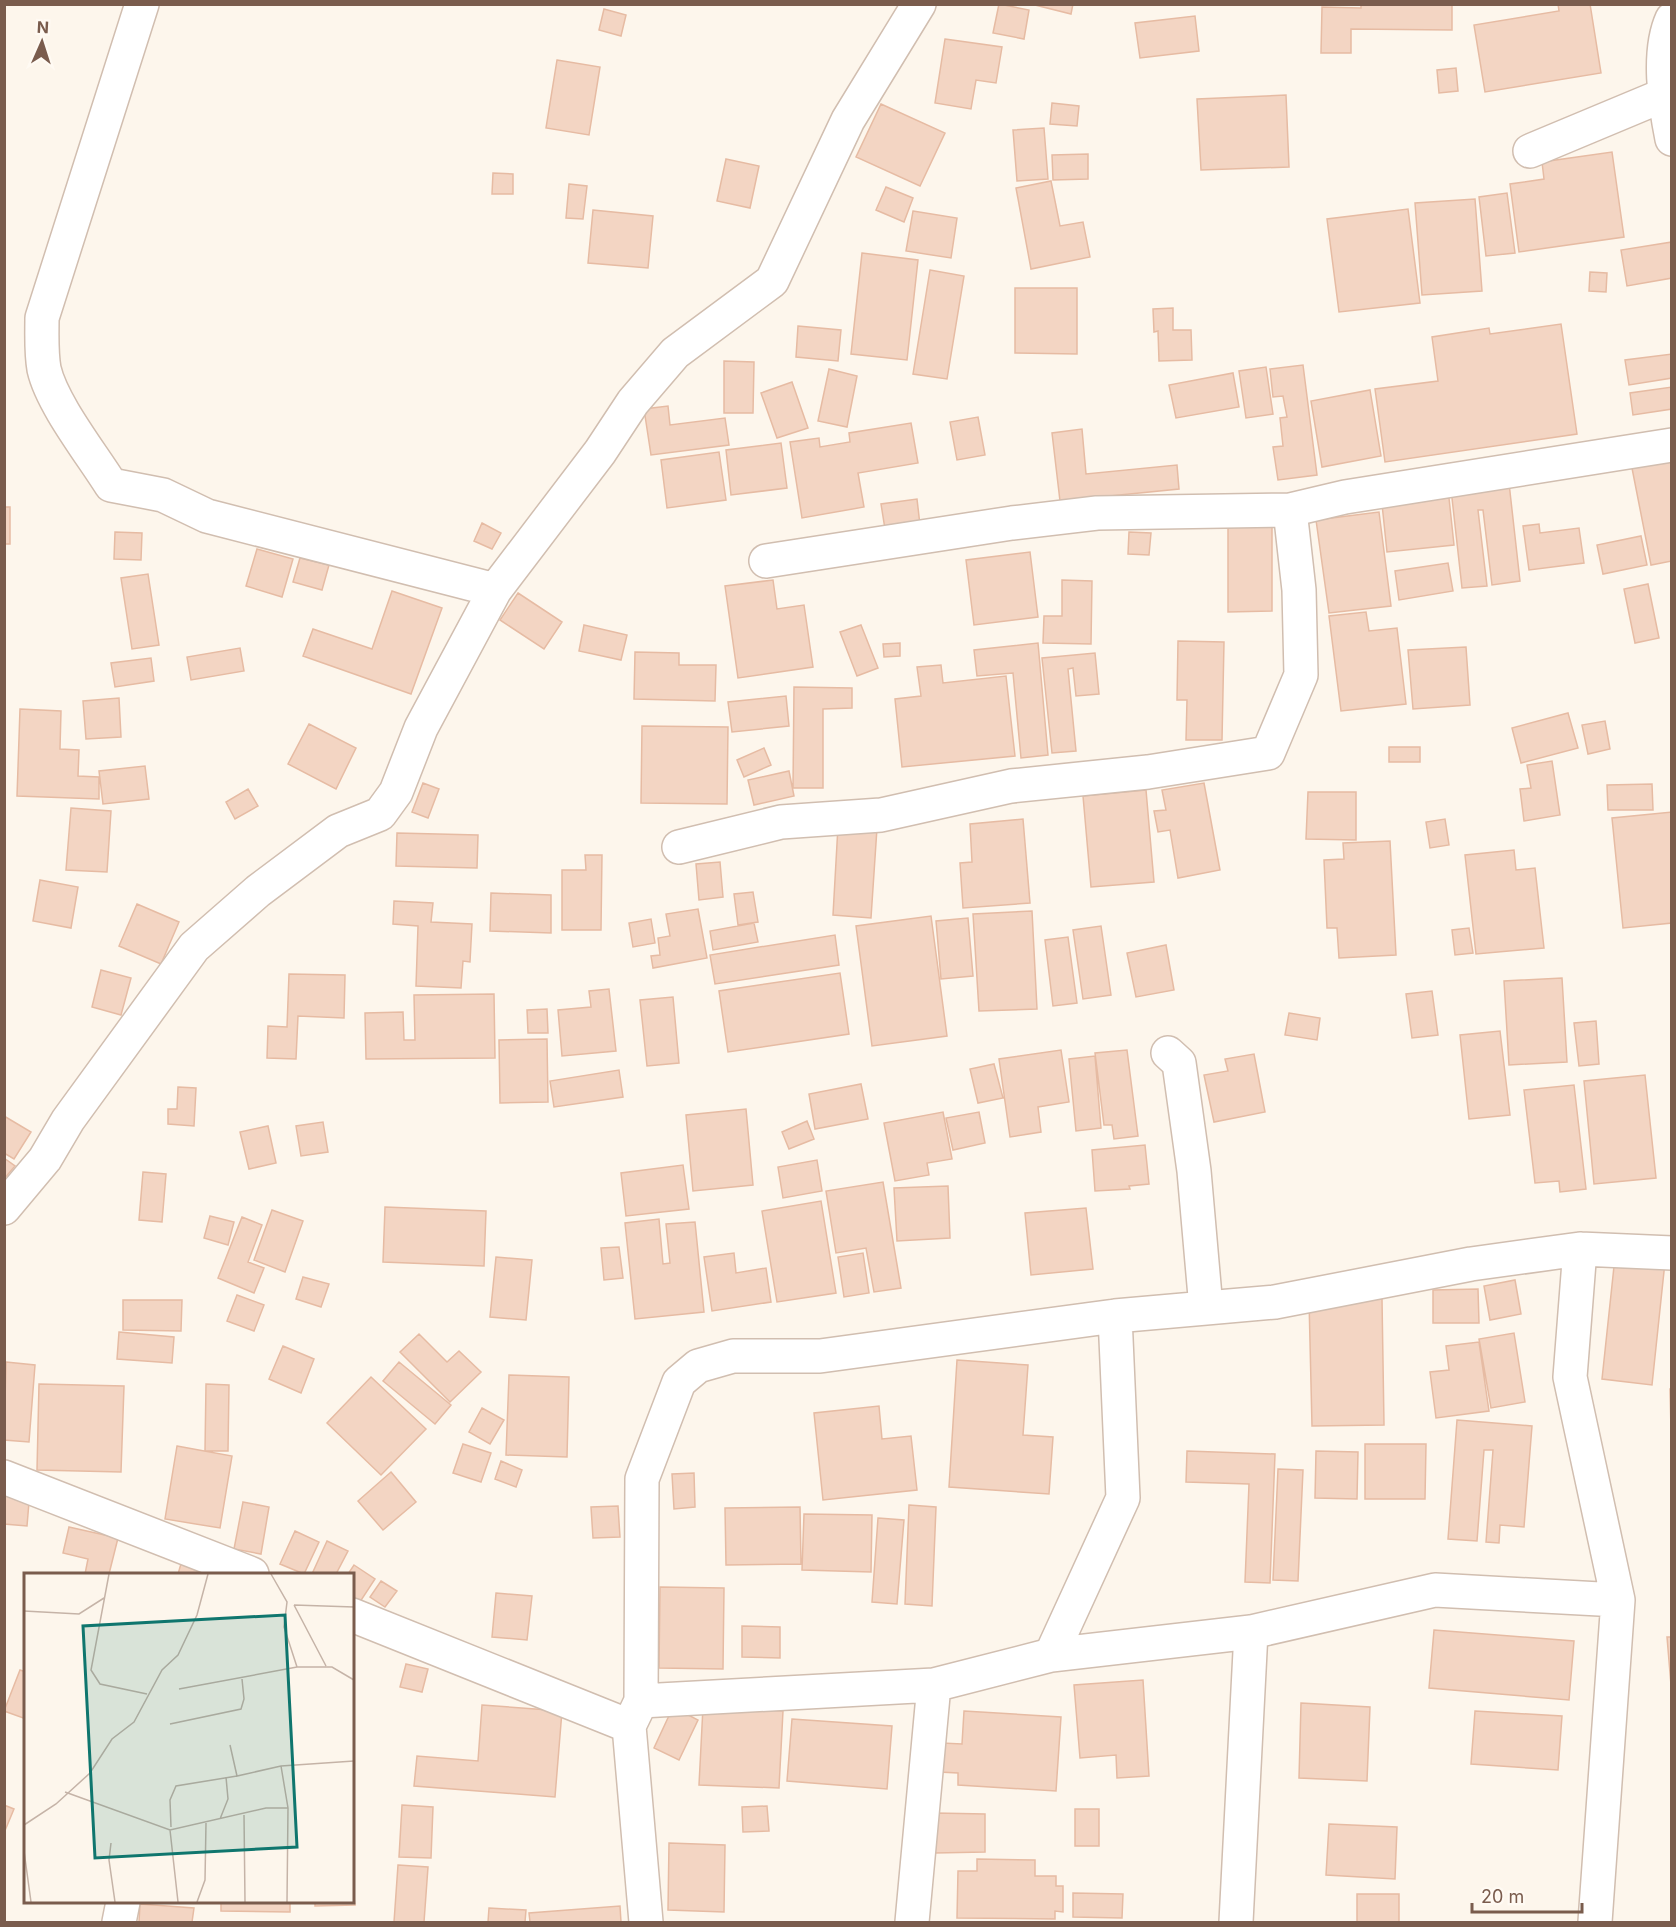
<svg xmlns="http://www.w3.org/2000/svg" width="1676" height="1927" viewBox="0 0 1676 1927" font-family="Inter,sans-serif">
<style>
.building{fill:#f3d5c3;stroke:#e6bba3;stroke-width:1.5}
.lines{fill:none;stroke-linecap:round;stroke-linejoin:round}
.minor-casing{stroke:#d1beb0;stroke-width:36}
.minor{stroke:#fff;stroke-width:33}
.inset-road{fill:none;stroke:#c5b3a7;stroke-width:1.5}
.view{fill:#0f766e;fill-opacity:0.15;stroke:#0f766e;stroke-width:3}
.inset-edge{fill:none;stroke:#7a5c4d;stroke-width:3}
</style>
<rect width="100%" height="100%" fill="#fdf6ec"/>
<path class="building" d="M999,4L1029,10L1024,39L993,33Z
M1031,4H1073L1071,14Z
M1361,4H1452V30L1351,29V53H1321L1322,7L1361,8Z
M1558,4H1590L1601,73L1485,92L1474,25L1559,11Z
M604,9L626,15L621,36L599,30Z
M1195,16L1199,51L1140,58L1135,23Z
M945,39L1002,47L996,83L976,80L971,109L935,103Z
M557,60L600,67L589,135L546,128Z
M1456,68L1458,91L1439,93L1437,70Z
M1286,95L1289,167L1201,170L1197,99Z
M1052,103L1079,106L1077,126L1050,124Z
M881,104L945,133L920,186L856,157Z
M1044,128L1048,179L1017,181L1013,130Z
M1612,152L1624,237L1519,252L1510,184L1544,179L1542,162Z
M1088,154V179L1053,180L1052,155Z
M726,159L759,166L750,208L717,201Z
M493,173L513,174V194H492Z
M1051,181L1060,226L1083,222L1090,257L1031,269L1016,188Z
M569,184L587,186L583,219L566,218Z
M886,187L913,198L904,222L876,210Z
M1507,193L1515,253L1486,256L1479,197Z
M1475,199L1482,291L1422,295L1415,203Z
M1408,209L1420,303L1339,312L1327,219Z
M593,210L653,216L648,268L588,263Z
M913,211L957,218L951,258L906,251Z
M1672,242V278L1627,286L1621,250Z
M862,253L918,260L907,360L851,354Z
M930,270L964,276L947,379L913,374Z
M1590,272L1607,273L1606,292L1589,291Z
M1015,288H1077V354L1015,353Z
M1173,308V330H1191L1192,360L1159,361L1158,331L1154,332L1153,309Z
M1561,324L1577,434L1385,462L1375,389L1438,381L1432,337L1489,328L1490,334Z
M798,326L841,330L838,361L796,357Z
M1672,354V378L1629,385L1625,360Z
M724,361L754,362L753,413H724Z
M1303,365L1317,475L1278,480L1273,447L1283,446L1280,418L1287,417L1283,396L1273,397L1270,369Z
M1266,367L1273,414L1246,418L1239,371Z
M829,369L857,376L847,427L818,421Z
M1233,373L1239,407L1176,418L1169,385Z
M792,382L808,428L777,438L761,393Z
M1672,387V409L1633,415L1630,393Z
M1370,390L1381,456L1322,467L1311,401Z
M668,406L670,425L725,418L729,445L651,455L644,409Z
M978,417L985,455L957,460L950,422Z
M911,423L918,463L858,473L864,507L802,518L790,442L819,438L820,447L850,442L849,433Z
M1082,429L1086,474L1177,465L1179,489L1060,501L1052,433Z
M781,443L787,488L731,495L726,450Z
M719,452L726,500L667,508L661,460Z
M1672,455V561L1651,565L1631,463Z
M1509,483L1520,581L1492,585L1483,510H1478L1487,586L1462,588L1451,489Z
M1449,498L1454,545L1387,552L1382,504Z
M917,499L920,525L885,529L881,504Z
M4,507H10V544H4Z
M1379,512L1391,606L1329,613L1316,520Z
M482,523L501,533L492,549L474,541Z
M1539,524L1540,533L1579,528L1584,563L1529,570L1523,526Z
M1228,527H1272V611L1228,612Z
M115,532L142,533L141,560L114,559Z
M1129,532L1151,533L1149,555L1128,554Z
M1641,536L1647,565L1603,574L1597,545Z
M257,549L293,559L282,597L246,586Z
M1030,552L1038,617L974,625L966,560Z
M300,558L329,565L322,590L293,582Z
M1448,563L1453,591L1399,600L1395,571Z
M148,574L159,645L132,649L121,578Z
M773,580L777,609L804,605L813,667L738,678L725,586Z
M1062,580L1092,581L1091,644L1043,643L1044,616H1062Z
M1648,584L1659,638L1635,643L1624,589Z
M392,591L442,608L411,694L303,656L313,629L372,649Z
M518,593L562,622L544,649L500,620Z
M1366,612L1369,631L1397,628L1406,704L1341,711L1329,616Z
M584,625L627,635L621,660L579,651Z
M861,625L878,668L857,676L840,632Z
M1178,641L1224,642L1222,740H1186L1187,700H1177Z
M900,643V656L884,657L883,644Z
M1038,643L1048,755L1021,758L1013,673L977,676L974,650Z
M1466,647L1470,705L1413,709L1408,650Z
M240,648L244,671L191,680L187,657Z
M635,652L679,653V665H716L715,701L634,699Z
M1095,653L1099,694L1076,696L1073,668L1068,669L1076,751L1052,753L1042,658Z
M151,658L154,681L115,687L111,663Z
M941,665L943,683L1006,676L1015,756L902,767L895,699L921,696L917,667Z
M794,687L852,688V708L823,709V788H793Z
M786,696L789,726L732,732L728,702Z
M119,698L121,737L86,739L83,701Z
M20,709L61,711L60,749L79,750L78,776L99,777V799L17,796Z
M1568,713L1578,748L1521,763L1512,728Z
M1605,721L1610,749L1588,754L1582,725Z
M309,724L356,748L336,789L288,764Z
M642,726L728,727L727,804L641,803Z
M1389,747H1420V762H1389Z
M764,748L771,765L744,777L737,760Z
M1552,761L1560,815L1524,821L1520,789L1531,788L1527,765Z
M145,766L149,799L103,804L99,771Z
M789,771L794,796L754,805L748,780Z
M423,783L439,789L428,818L412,812Z
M1204,783L1220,870L1178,878L1170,830L1158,832L1154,811L1166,810L1162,790Z
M1652,784L1653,810H1608L1607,785Z
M248,789L258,806L235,819L226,802Z
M1146,790L1154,882L1091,887L1083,796Z
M1308,792H1356V840L1306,839Z
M71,808L111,811L107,872L66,870Z
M1672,812V923L1623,928L1612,818Z
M1023,819L1030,903L963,908L960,863L972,862L970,824Z
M1445,819L1449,845L1430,848L1426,822Z
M838,826L877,828L871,918L833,915Z
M397,833L478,835L477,868L396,866Z
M1390,841L1396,955L1339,958L1337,928H1327L1324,860L1344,859L1343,843Z
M1514,850L1516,870L1535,868L1544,948L1476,954L1465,855Z
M585,855H602L601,930H562V870H586Z
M720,862L723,897L699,900L696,864Z
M40,880L78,887L71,928L33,921Z
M753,892L758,922L738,925L734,894Z
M491,893L551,895V933L490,931Z
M394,901L433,903L431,922L472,924L470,962L463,961L461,988L416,986L418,926L393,924Z
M137,904L179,922L161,964L119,946Z
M698,909L707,958L653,968L651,956L660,955L658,938L670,936L666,914Z
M1032,911L1037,1009L979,1011L973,914Z
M931,916L947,1036L872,1046L856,926Z
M968,918L973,976L941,979L936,921Z
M651,919L655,943L633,947L629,923Z
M754,923L758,942L713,950L710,931Z
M1101,926L1111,995L1083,999L1073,930Z
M1469,928L1473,953L1455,955L1452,930Z
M835,935L839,965L715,984L710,955Z
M1068,937L1077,1003L1053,1006L1045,940Z
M1166,945L1174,990L1136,997L1127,953Z
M101,970L131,978L121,1015L92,1007Z
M840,973L849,1034L728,1052L719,991Z
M289,974L345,975L344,1018L298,1016L296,1059L267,1058L268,1026L287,1027Z
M1562,978L1567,1062L1509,1065L1504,981Z
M609,989L616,1051L562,1056L558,1010L591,1007L589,991Z
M1432,991L1438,1035L1412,1038L1406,994Z
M494,994L495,1058L366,1059L365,1013L403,1012L404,1040H415L414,995Z
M673,997L679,1063L647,1066L640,1000Z
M547,1009L548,1033H528L527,1010Z
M1289,1013L1320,1018L1317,1040L1285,1035Z
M1596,1021L1599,1064L1579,1066L1574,1023Z
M1500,1031L1510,1115L1469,1119L1460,1035Z
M547,1039L548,1102L500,1103L499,1040Z
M1061,1050L1069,1102L1038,1107L1041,1132L1010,1137L999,1059Z
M1127,1050L1138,1136L1114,1139L1112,1125H1104L1095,1053Z
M1254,1054L1265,1112L1214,1122L1204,1075L1228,1071L1225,1059Z
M1095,1056L1101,1128L1076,1131L1069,1059Z
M994,1064L1003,1098L978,1103L970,1069Z
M619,1070L623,1097L554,1107L550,1081Z
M1645,1075L1656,1178L1594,1184L1584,1081Z
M861,1084L868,1119L815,1129L809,1094Z
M1574,1085L1586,1189L1560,1192L1559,1181L1535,1183L1524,1090Z
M178,1087L196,1088L194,1126L168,1124V1109H177Z
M746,1109L753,1185L693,1191L686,1115Z
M943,1112L952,1159L927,1163L929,1175L895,1181L884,1123Z
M979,1112L985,1143L953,1150L946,1118Z
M4,1116L31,1132L14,1159L4,1153Z
M807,1121L814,1139L789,1149L782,1132Z
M323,1122L328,1152L301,1156L296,1126Z
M268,1126L276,1163L249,1169L240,1132Z
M1145,1145L1149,1184L1129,1186L1130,1189L1095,1191L1092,1150Z
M4,1158L15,1166L4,1179Z
M817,1160L822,1191L783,1198L778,1167Z
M683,1165L689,1209L626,1216L621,1173Z
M143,1172L166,1174L162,1222L139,1220Z
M883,1182L901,1288L874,1292L866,1248L836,1253L826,1191Z
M948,1186L950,1238L897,1241L894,1188Z
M821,1201L836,1293L777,1302L762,1211Z
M385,1207L486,1211L484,1266L383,1262Z
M1086,1208L1093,1269L1031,1275L1025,1213Z
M272,1210L303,1221L285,1272L254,1260Z
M210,1216L234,1222L228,1245L204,1238Z
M242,1217L262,1225L248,1262L264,1268L254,1293L218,1278Z
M659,1219L663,1264L670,1263L666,1224L695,1222L704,1312L635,1319L625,1223Z
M619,1247L623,1278L604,1280L601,1248Z
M734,1253L736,1273L766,1268L771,1302L712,1311L704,1257Z
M863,1253L869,1293L844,1297L838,1257Z
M496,1257L532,1260L526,1320L490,1317Z
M1615,1257L1665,1262L1652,1385L1602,1379Z
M303,1277L329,1284L321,1307L296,1299Z
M1515,1280L1521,1314L1490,1320L1484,1286Z
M1478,1289L1479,1323H1433V1290Z
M237,1295L264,1305L254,1331L227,1321Z
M1382,1299L1384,1425L1312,1426L1309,1300Z
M123,1300H182L181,1331L123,1330Z
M119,1332L174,1337L172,1363L117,1359Z
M1514,1333L1525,1402L1491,1408L1479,1339Z
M419,1334L447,1362L459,1351L481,1372L450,1402L400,1352Z
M1479,1342L1489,1411L1436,1418L1430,1372L1449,1370L1446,1346Z
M283,1346L314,1359L301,1393L269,1379Z
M957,1360L1028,1365L1023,1435L1053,1437L1049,1494L949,1487Z
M6,1362L35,1365L29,1442L4,1440Z
M399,1362L451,1405L435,1424L383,1381Z
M509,1375L569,1377L567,1457L506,1455Z
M371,1377L426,1429L381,1475L327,1423Z
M39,1384L124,1386L121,1472L37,1470Z
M206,1384L229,1385L228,1451H205Z
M1670,1389H1672V1471Z
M879,1406L882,1439L911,1436L917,1490L823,1500L814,1413Z
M482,1408L504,1420L490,1444L469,1432Z
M1457,1420L1532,1426L1524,1527L1500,1525L1499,1543L1486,1542L1493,1450H1484L1477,1541L1448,1539Z
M463,1444L491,1453L481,1482L453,1473Z
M1365,1444H1426L1425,1499H1365Z
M177,1446L232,1456L220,1528L165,1519Z
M1187,1451L1275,1454L1270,1583L1245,1582L1249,1484L1186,1482Z
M1316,1451L1358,1452L1357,1499L1315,1498Z
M501,1461L522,1470L516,1487L495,1479Z
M1278,1469L1303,1470L1298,1581L1273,1580Z
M391,1472L416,1502L383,1530L358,1501Z
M694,1473L695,1507L674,1509L672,1474Z
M4,1488L30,1490L27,1526L4,1524Z
M243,1502L269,1507L261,1554L234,1549Z
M909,1505L936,1507L932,1606L905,1604Z
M618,1506L620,1537L593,1538L591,1507Z
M800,1507L801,1564L726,1565L725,1508Z
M804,1514L872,1515L871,1572L802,1570Z
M878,1518L904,1520L897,1604L872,1602Z
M69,1527L118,1538L109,1574H85L88,1559L63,1553Z
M295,1531L319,1542L304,1574L280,1564Z
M327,1541L348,1551L336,1574H312Z
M183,1557L216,1574H178Z
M354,1565L375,1579L356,1608L352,1605V1574H348Z
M381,1581L397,1591L385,1607L370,1597Z
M660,1587L724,1588L723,1669L659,1668Z
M496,1593L532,1596L527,1640L492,1637Z
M742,1626L780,1627V1658L742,1657Z
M1434,1630L1574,1641L1569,1700L1429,1688Z
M1667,1637H1672V1697Z
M406,1664L428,1669L422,1692L400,1687Z
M20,1670L26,1672V1719L4,1711Z
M1143,1680L1149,1776L1117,1778L1116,1755L1080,1758L1074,1685Z
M1301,1703L1370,1707L1367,1781L1299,1778Z
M482,1705L562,1711L555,1797L414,1786L417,1756L478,1761Z
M673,1707L698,1720L679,1760L654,1748Z
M703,1707L783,1711L779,1788L699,1785Z
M964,1711L1061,1717L1056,1791L958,1785V1773L939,1772L942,1743L962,1744Z
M1475,1711L1562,1716L1558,1770L1471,1764Z
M792,1719L892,1726L887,1789L787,1781Z
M4,1805L14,1809L4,1833Z
M402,1805L433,1807L431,1858L399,1857Z
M767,1806L769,1831L743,1832L742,1807Z
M1075,1809H1099V1846H1075Z
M935,1813L985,1814V1852L935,1853Z
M1329,1824L1397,1827L1395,1879L1326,1875Z
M669,1843L725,1845L724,1912L668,1910Z
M977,1859L1035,1860V1876H1056V1886H1063V1912L1055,1911V1919L957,1918L958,1871H977Z
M398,1865L428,1867L424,1922H394Z
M352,1884L355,1905L315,1906V1902H352Z
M1073,1893L1123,1894L1122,1918L1073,1917Z
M1357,1894H1399V1922H1357Z
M221,1902H290V1912L221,1911Z
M140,1904L194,1908L192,1922H139Z
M620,1906L621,1922H530L529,1913Z
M489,1908L526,1910L525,1922H488Z"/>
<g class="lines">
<g class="minor-casing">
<path id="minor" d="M142,4L42,318C42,335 41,352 44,369C52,404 91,453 111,485L163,495L207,516L495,590
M1672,19C1657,52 1665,104 1672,139
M1530,151L1664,95
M766,561L1012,523L1097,513L1290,510L1345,497L1672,445
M679,847L781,822L881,815L1011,786L1148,772L1268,753L1301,675L1299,590L1290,510
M1168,1053L1179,1063L1194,1171L1206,1308L1275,1302L1471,1264L1580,1249L1672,1253
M4,1208L45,1159L68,1120L194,947L258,891L338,831L380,814L396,792L421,728L495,590L600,452L633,402L675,353L772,281L848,120L919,4
M1580,1249L1570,1377L1618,1600L1595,1922
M4,1477L252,1574
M352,1615L629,1726
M1051,1655L1123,1498L1115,1316
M641,1701L642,1479L679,1382L698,1366L733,1356H820L1115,1316L1206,1308
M119,1922L123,1902
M646,1922L629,1726L641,1701L934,1685L1051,1655L1251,1632L1435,1590L1618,1600
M912,1922L934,1685
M1236,1922L1251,1632"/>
</g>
<use href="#minor" class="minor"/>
</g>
<g transform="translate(24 1573)">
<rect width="330" height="330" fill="#fdf6ec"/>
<path class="inset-road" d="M85,1L67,97L76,111L123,121M247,1L263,29L260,54L273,94M270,32L302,93M270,32L330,34M0,38L55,41L80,25M155,116L273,94H308L330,107M146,151L217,136L220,126L218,106M206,172L213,203L257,193L330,188M257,193L264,235L263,329M41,219L146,257L242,235H264M220,242L221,329M196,246L204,226L202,204M0,252L32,231L66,200L88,166L110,149L138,97L154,82L173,42L184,1M147,254L146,227L152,213L213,203M146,257L154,329M87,270L85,287L91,329M0,278L7,329M173,329L181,307L182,250"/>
<path class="view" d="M261,42L273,274L71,285L59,53Z"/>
<rect width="330" height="330" class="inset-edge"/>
</g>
<rect width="1676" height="1927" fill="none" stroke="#7a5c4d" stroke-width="12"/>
<g transform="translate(42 42) rotate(3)" stroke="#fffaf3" stroke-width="4.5" paint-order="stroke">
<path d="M0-4.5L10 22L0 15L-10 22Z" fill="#7a5c4d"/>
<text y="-9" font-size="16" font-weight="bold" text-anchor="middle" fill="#7a5c4d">N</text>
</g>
<path d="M1472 1903v9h110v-9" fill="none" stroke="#7a5c4d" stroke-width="3"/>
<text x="1481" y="1903" font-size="18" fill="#7a5c4d" stroke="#fffaf3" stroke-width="4.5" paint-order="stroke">20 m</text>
</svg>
